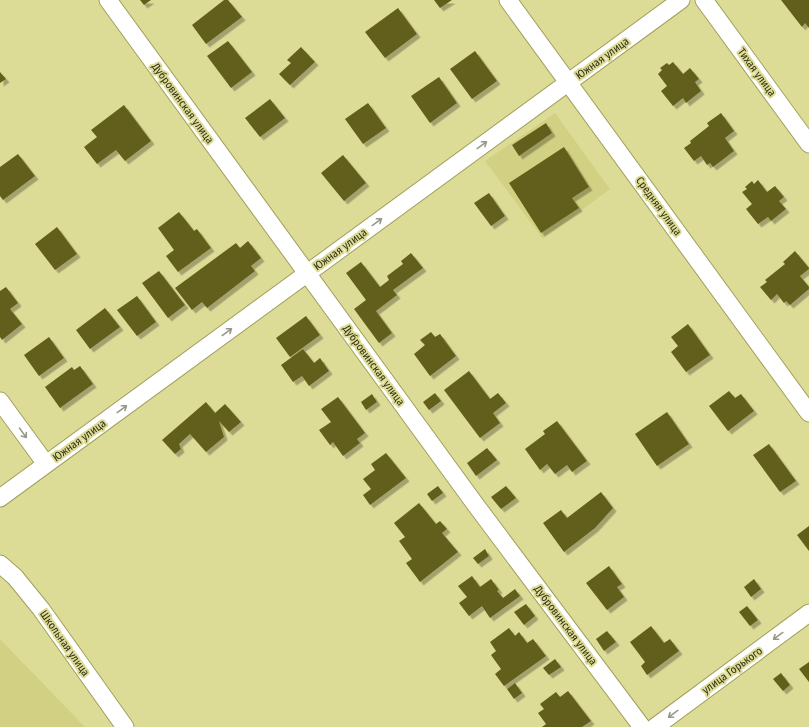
<svg xmlns="http://www.w3.org/2000/svg" width="809" height="727" viewBox="0 0 809 727" font-family="'Fira Sans Condensed',sans-serif">
<style>
.built{fill:#d2d183}
.building{fill:#625f1a;filter:url(#shadow)}
.lines{fill:none;stroke-linecap:round;stroke-linejoin:round}
.minor-casing{stroke:#a1a05d;stroke-width:19}
.minor{stroke:#fff;stroke-width:17}
.oneway{stroke:#98988a}
.labels{text-anchor:middle;stroke-width:4;stroke-linejoin:round;paint-order:stroke}
.street-label{font-size:11px;fill:#313014;stroke:#dddc97}
</style>
<defs>
<filter id="shadow"><feDropShadow dx="3.5" dy="3.5" stdDeviation="0" flood-color="#0004"/></filter>
</defs>
<rect width="100%" height="100%" fill="#dddc97"/>
<path class="built" d="M555,113L610,189L543,239L485,161Z
M0,639L85,727H0Z"/>
<path class="building" d="M140,0H151L144,5Z
M224,0H228L242,17L206,44L192,25Z
M434,0H452L440,8Z
M781,0H809V28L805,23L802,27Z
M398,8L417,34L385,58L365,32Z
M228,41L252,72L231,88L207,56Z
M301,47L315,62L290,85L279,74L291,63L287,60Z
M475,51L497,81L472,99L450,69Z
M673,62L683,74L690,68L699,79L695,82L701,91L686,103L683,98L673,106L661,91L667,86L658,74L662,70L660,68L667,63L669,65Z
M0,72L6,79L0,83Z
M439,77L457,103L430,123L411,96Z
M270,99L285,118L260,137L245,118Z
M368,103L386,128L363,144L345,119Z
M124,105L151,141L125,161L116,150L97,164L84,147L97,137L91,130Z
M721,113L734,131L725,138L734,151L713,167L710,163L707,165L701,156L694,161L684,148L691,143L690,141L709,126L707,123Z
M546,123L552,133L519,156L512,145Z
M564,147L589,187L572,198L579,208L541,233L509,183Z
M18,154L35,176L3,200L0,196V167Z
M343,155L366,183L344,201L321,173Z
M758,180L767,192L775,186L784,197L779,201L786,209L771,221L768,217L758,224L746,209L752,204L742,192L747,189L745,187L752,181L754,184Z
M489,193L505,216L491,226L474,203Z
M179,212L194,231L197,229L211,248L178,272L166,256L174,250L158,228Z
M57,227L77,254L55,270L35,244Z
M248,241L261,258L251,266L255,271L207,308L202,302L192,310L175,288L236,243L240,248Z
M795,251L809,268V269L800,276L809,287V289L790,305L786,301L784,303L777,294L771,300L760,287L767,282L765,280L785,264L783,262Z
M411,253L423,268L393,290L397,295L376,311L392,333L379,343L354,309L366,300L346,273L361,262L380,287L389,280L387,276L403,264L401,261Z
M159,271L185,305L168,318L142,283Z
M6,287L18,303L10,309L22,324L2,340L0,337V291Z
M137,296L156,322L137,336L117,310Z
M105,308L120,327L90,349L76,330Z
M306,316L320,335L290,357L276,338Z
M688,324L710,355L686,372L671,352L678,346L671,337Z
M431,332L435,337L440,334L456,356L430,376L414,354L425,345L420,340Z
M49,337L64,358L39,376L24,355Z
M303,349L314,363L320,358L329,371L309,386L302,376L293,382L281,365Z
M80,366L93,384L60,408L45,387L72,367L74,370Z
M469,371L490,399L498,393L506,403L493,413L500,423L480,438L444,390Z
M729,391L735,398L741,394L754,411L728,431L709,406Z
M435,393L441,401L429,410L423,402Z
M372,394L377,402L366,410L361,402Z
M338,397L365,433L357,439L360,443L343,456L333,442L330,445L319,430L331,422L321,409Z
M206,402L215,413L225,404L241,422L229,432L219,421L224,437L206,452L190,434L179,444L181,449L175,454L162,440Z
M667,412L689,444L657,466L635,434Z
M557,421L587,461L572,472L567,465L555,474L547,464L540,470L525,449L545,434L543,431Z
M769,444L796,481L780,492L753,455Z
M487,448L497,460L476,476L467,463Z
M386,453L406,478L370,505L363,495L371,489L363,479L375,470L371,464Z
M438,486L443,493L432,501L427,494Z
M506,486L516,498L501,509L491,497Z
M601,492L613,508L595,528L564,552L543,523L561,510L567,518Z
M419,503L436,524L440,521L447,529L442,533L458,552L420,582L406,563L412,559L399,541L405,537L394,523Z
M809,526V551L797,535Z
M485,549L489,556L478,564L473,558Z
M609,566L622,584L617,587L624,597L607,610L586,583Z
M472,576L480,587L491,579L499,590L497,591L503,598L515,589L520,596L490,618L482,606L469,616L459,603L467,597L458,586Z
M754,579L761,589L751,597L744,587Z
M526,604L535,616L524,625L514,612Z
M747,606L758,620L750,626L739,612Z
M651,626L664,643L670,639L679,651L647,675L641,666L645,662L630,642Z
M509,628L515,636L519,632L527,643L533,639L546,656L504,686L495,674L501,669L491,655L496,651L490,642Z
M607,631L616,642L604,651L596,639Z
M555,659L561,667L549,675L543,668Z
M809,662V682L799,669Z
M781,673L790,685L783,691L773,679Z
M515,683L522,693L514,699L507,689Z
M568,691L591,721L582,727H542L546,724L538,713L544,709L540,704L556,692L560,697Z"/>
<g class="lines">
<g class="minor-casing">
<path id="minor" d="M108,0L475,504L642,727
M508,0L809,413
M704,0L809,144
M0,401L46,464
M0,498L681,0
M0,564L15,577L41,609L125,727
M655,727L809,613"/>
</g>
<use href="#minor" class="minor"/>
</g>
<defs><path id="oneway-shaft" d="M-6 0H5M1.5-3L5.5 0L1.5 3" fill="none" stroke-width="1.6" stroke-linecap="round" stroke-linejoin="round"/></defs>
<g class="oneway">
<use href="#oneway-shaft" transform="translate(482 145) rotate(-36)"/>
<use href="#oneway-shaft" transform="translate(377 222) rotate(-36)"/>
<use href="#oneway-shaft" transform="translate(227 332) rotate(-36)"/>
<use href="#oneway-shaft" transform="translate(122 409) rotate(-36)"/>
<use href="#oneway-shaft" transform="translate(23 433) rotate(54)"/>
<use href="#oneway-shaft" transform="translate(778 636) rotate(144)"/>
<use href="#oneway-shaft" transform="translate(673 714) rotate(144)"/>
</g>
<g class="labels">
<g class="street-label">
<text transform="translate(602 58) rotate(-36)" y="4">Южная улица</text>
<text transform="translate(757 72) rotate(54)" y="4">Тихая улица</text>
<text transform="translate(183 103) rotate(54)" y="4">Дубровинская улица</text>
<text transform="translate(659 206) rotate(54)" y="4">Средняя улица</text>
<text transform="translate(340 249) rotate(-36)" y="4">Южная улица</text>
<text transform="translate(374 365) rotate(54)" y="4">Дубровинская улица</text>
<text transform="translate(79 440) rotate(-36)" y="4">Южная улица</text>
<text transform="translate(566 625) rotate(53)" y="4">Дубровинская улица</text>
<text transform="translate(65 643) rotate(55)" y="4">Школьная улица</text>
<text transform="translate(732 670) rotate(-36)" y="4">улица Горького</text>
</g>
</g>
</svg>
